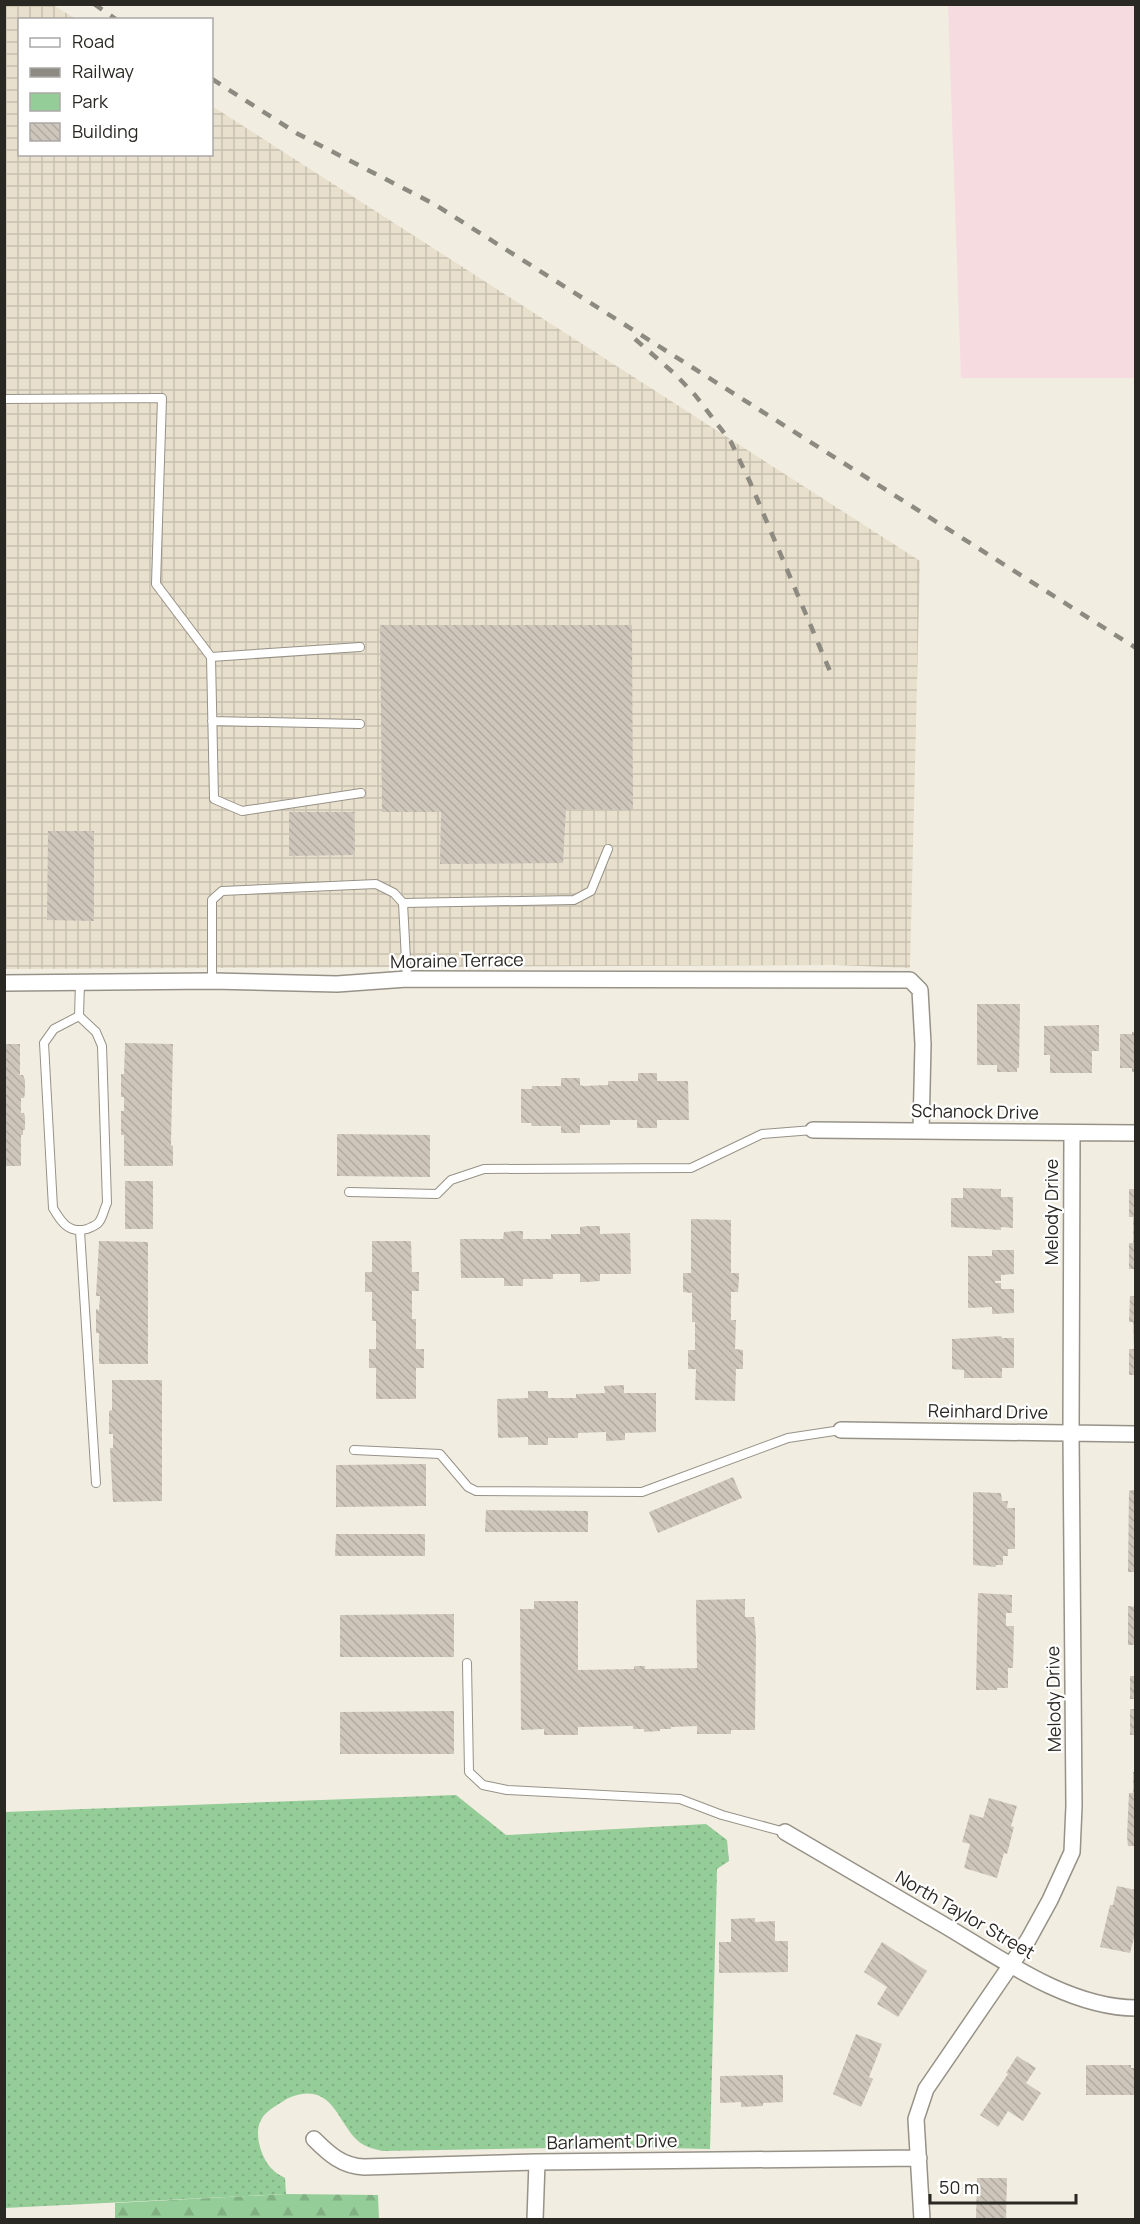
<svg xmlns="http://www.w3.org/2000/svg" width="1140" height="2224" viewBox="0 0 1140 2224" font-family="Manrope,sans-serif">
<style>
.industrial{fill:url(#industrial-grid)}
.education{fill:#f6dce1}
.green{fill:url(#green-dots)}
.forest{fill:url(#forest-firs)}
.building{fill:url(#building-back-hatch)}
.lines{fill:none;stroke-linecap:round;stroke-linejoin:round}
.lane-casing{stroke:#979287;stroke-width:10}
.street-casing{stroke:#979287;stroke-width:18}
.lane{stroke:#fff;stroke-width:8}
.street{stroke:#fff;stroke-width:15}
.rail{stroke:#8d8a81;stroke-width:4.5;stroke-dasharray:10 10;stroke-linecap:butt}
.labels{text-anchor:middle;stroke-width:4.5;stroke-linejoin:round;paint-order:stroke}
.street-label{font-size:18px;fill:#2a2823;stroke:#fff}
</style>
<defs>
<pattern id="industrial-grid" width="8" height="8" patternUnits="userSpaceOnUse" patternTransform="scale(1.5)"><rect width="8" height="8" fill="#e8e0cd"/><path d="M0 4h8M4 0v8" fill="none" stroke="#c7c0b0"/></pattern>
<pattern id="green-dots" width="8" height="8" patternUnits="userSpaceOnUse" patternTransform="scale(1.5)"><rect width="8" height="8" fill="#95cd98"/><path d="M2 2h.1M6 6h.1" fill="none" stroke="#81b083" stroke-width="1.8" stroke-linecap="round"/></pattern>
<pattern id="forest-firs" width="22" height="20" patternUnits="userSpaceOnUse" patternTransform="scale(1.5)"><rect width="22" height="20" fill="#95cd98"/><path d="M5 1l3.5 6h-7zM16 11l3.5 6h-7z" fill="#81b083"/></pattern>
<pattern id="building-back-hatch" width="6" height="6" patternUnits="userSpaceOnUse" patternTransform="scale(1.5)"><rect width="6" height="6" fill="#cec6bb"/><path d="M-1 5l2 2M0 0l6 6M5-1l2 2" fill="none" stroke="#b1aaa0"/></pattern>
</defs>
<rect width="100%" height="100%" fill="#f2ede1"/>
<path class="industrial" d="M4,5H53L76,19L20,20V154H212V106L920,561L910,968L835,965L5,969Z"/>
<path class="education" d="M948,5H1135V378H961Z"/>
<path class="green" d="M456,1795L506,1835L706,1824L727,1840L729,1861L717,1869L710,2149L617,2147L382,2151C376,2149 369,2148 364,2145C343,2134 338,2098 313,2094C303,2092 290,2096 282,2102C274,2107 266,2111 261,2120C253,2134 262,2161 274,2171C277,2174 282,2176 285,2178L286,2194L5,2208V1812Z"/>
<path class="forest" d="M286,2194L378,2195L379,2219H115V2203Z"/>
<path class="building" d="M380,625H632L633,810L566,809L563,863L440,864L441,812H382Z
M289,812H354L355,855L289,856Z
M48,831H94V921L47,920Z
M977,1004H1020L1019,1068H1017V1072H997V1065H977Z
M1099,1025V1051H1092V1073H1050V1055H1044V1026Z
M1132,1032H1136V1072H1132V1068H1120V1034H1132Z
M125,1043L173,1044L171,1145L173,1146V1166H124V1135H121V1111H124V1097H121V1074H124Z
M4,1044H20V1075H23L25,1080V1093L24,1098H21V1113H24L25,1117V1130H23V1135H21V1166H4Z
M638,1073H657V1081H688L689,1120H657V1128H637V1120H610V1125H580V1133H561V1126H532L531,1123H521V1089H532V1086H561V1078H580V1085L583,1086L608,1085V1081H638Z
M337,1134L430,1135V1177L337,1176Z
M125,1181H153V1229H125Z
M963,1188L1001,1189V1197H1013V1228L1001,1227V1230L951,1227V1198H963Z
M1129,1189H1136V1269H1129V1243H1133V1217H1129Z
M691,1219L731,1220V1273H739V1279L738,1292H731V1320H736L735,1349L743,1350V1369H736L735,1401L695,1400L696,1369H688V1350H695V1322H692V1293L683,1292V1273H691Z
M588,1226H600V1234L630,1233L631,1274H600V1281L587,1282H580V1274H553V1279H523V1286H504V1278H461L460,1239H503L504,1232L515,1231H523V1239H551V1234H580V1227Z
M99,1241L148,1242V1364H99V1333H96V1309L99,1310L100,1296H96Z
M372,1241H411L412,1272H419V1291H412V1319H416V1349H424V1368H416V1399H376V1368H369V1349H376V1321H372V1292H365V1272H372Z
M992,1250H1014V1274L1001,1275V1281H995V1283H1001V1289H1014V1313L992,1314V1307L968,1308V1256H992Z
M1130,1296H1136V1348H1134L1133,1322H1129Z
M1001,1336L1002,1338H1014V1368H1002V1378H964V1370L952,1369V1339Z
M1129,1349H1136V1375H1129Z
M112,1380H162V1501L113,1502L110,1448H113V1434H109V1411L112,1410Z
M624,1385V1393H656V1432L625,1433V1440L606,1441V1432L578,1433V1438H548V1445H528V1437L498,1438L497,1399L528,1398V1391H548V1398H576V1394L605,1393L604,1386Z
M426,1464V1506L336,1507V1465Z
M733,1477L742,1498L658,1533L649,1512Z
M1132,1490H1136V1572H1128L1129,1491Z
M973,1492L1001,1493L1002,1501H1008L1007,1508H1015V1549H1008V1556H1003V1565H996V1567L973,1565Z
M486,1510L588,1511V1532H485Z
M336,1534H425V1556H335Z
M978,1593L1012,1595V1613H1006V1626H1014L1013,1668H1008V1688H997V1690H976Z
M745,1599V1617H754L756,1636L755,1730H731V1734H697V1726L671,1727V1729H660V1731L644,1732V1729H633V1726L578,1727V1735H544V1729L521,1730L520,1609H534V1601H578V1670L634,1669V1666H645V1669L697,1668L696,1600Z
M1128,1606L1136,1607V1645H1128Z
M454,1614V1657H340V1615Z
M1130,1676H1136V1699H1130Z
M1130,1709H1136V1735H1130Z
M454,1711V1754H340V1712Z
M1133,1772H1136V1846H1128L1127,1836L1129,1793H1133Z
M989,1798L1017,1806L1011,1826L1014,1827L1007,1854L1004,1853L997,1878L964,1868L970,1844L962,1842L970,1814L983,1818Z
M1117,1886L1136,1890V1930L1130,1953L1100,1947L1110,1905H1113Z
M755,1918V1922L775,1921V1941H788V1972L719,1973V1942H731V1919Z
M882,1942L927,1971L898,2017L877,2004L887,1987L864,1972Z
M856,2034L882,2044L869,2077L873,2079L861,2107L833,2094Z
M1017,2056L1036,2068L1026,2083L1041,2093L1023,2121L1008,2111L998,2127L980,2115L1008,2074L1006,2073Z
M1086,2065H1131V2068H1136V2095H1086Z
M783,2075V2102L763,2103V2106L741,2107V2102L720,2103V2076Z
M977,2178H1007L1006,2220H976Z"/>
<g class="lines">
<g class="lane-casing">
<path id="lane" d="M4,399L162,398L156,584L211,657L214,799L242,811L361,793
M211,657L360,647
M212,721L360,724
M407,979L403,903L574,900L591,891L608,849
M212,981V900L222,891L376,884L394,893L403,903
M79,1016L54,1029L44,1043L53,1208C61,1222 69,1234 87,1229C91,1227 96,1226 99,1222C103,1217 104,1209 107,1203L102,1046L96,1032L79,1016L80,983
M349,1192L437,1194L451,1180L484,1169L691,1168L762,1134L813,1130
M80,1231L96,1483
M354,1450L440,1454L468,1487L476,1491L642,1492L788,1438L841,1430
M467,1663L469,1772L483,1785L507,1790L680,1799L722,1815L785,1832"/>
</g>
<g class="street-casing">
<path id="street" d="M4,983L212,981L337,984L407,979L910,980L920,990L923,1044L921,1131
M813,1130L1136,1133
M841,1430L1136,1434
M785,1832C838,1863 891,1894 944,1925C1000,1958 1068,2008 1136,2008
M314,2139C329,2154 342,2166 364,2167L537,2162L919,2158
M535,2220L537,2162
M922,2220L916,2119L926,2089L1028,1940L1050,1900L1072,1852L1074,1806L1071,1433L1072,1134"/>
</g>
<use href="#lane" class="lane"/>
<use href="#street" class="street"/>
<path class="rail" d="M94,4L117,20
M212,79L298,134L434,204L1136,648
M635,339L676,375L695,395L731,442L750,482L832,676"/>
</g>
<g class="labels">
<g class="street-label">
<text transform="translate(457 961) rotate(-1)" y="6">Moraine Terrace</text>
<text transform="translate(975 1112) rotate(1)" y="6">Schanock Drive</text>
<text transform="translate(1052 1212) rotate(-90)" y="6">Melody Drive</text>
<text transform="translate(988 1412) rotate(1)" y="6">Reinhard Drive</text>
<text transform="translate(1054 1699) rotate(-91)" y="6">Melody Drive</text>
<text transform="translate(965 1915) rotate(30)" y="6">North Taylor Street</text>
<text transform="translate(612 2142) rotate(-1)" y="6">Barlament Drive</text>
</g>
</g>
<rect width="1140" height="2224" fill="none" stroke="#2a2823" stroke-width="12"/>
<rect x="18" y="18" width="195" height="138" fill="#ffffff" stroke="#aaa9a7" stroke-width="1.5"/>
<rect x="30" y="38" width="30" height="9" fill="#ffffff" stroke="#aaa9a7" stroke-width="1.5"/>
<text x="72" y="48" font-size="18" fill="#2a2823">Road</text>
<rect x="30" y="68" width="30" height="9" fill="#8d8a81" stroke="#aaa9a7" stroke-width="1.5"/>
<text x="72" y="78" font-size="18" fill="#2a2823">Railway</text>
<rect x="30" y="93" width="30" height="18" fill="#95cd98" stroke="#aaa9a7" stroke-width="1.5"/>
<text x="72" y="108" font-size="18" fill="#2a2823">Park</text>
<rect x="30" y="123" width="30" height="18" fill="url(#building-back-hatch)" stroke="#aaa9a7" stroke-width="1.5"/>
<text x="72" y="138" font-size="18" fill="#2a2823">Building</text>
<path d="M930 2194v9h146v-9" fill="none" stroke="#2a2823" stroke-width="3"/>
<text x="939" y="2194" font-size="18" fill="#2a2823" stroke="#ffffff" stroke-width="4.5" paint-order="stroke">50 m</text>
</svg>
